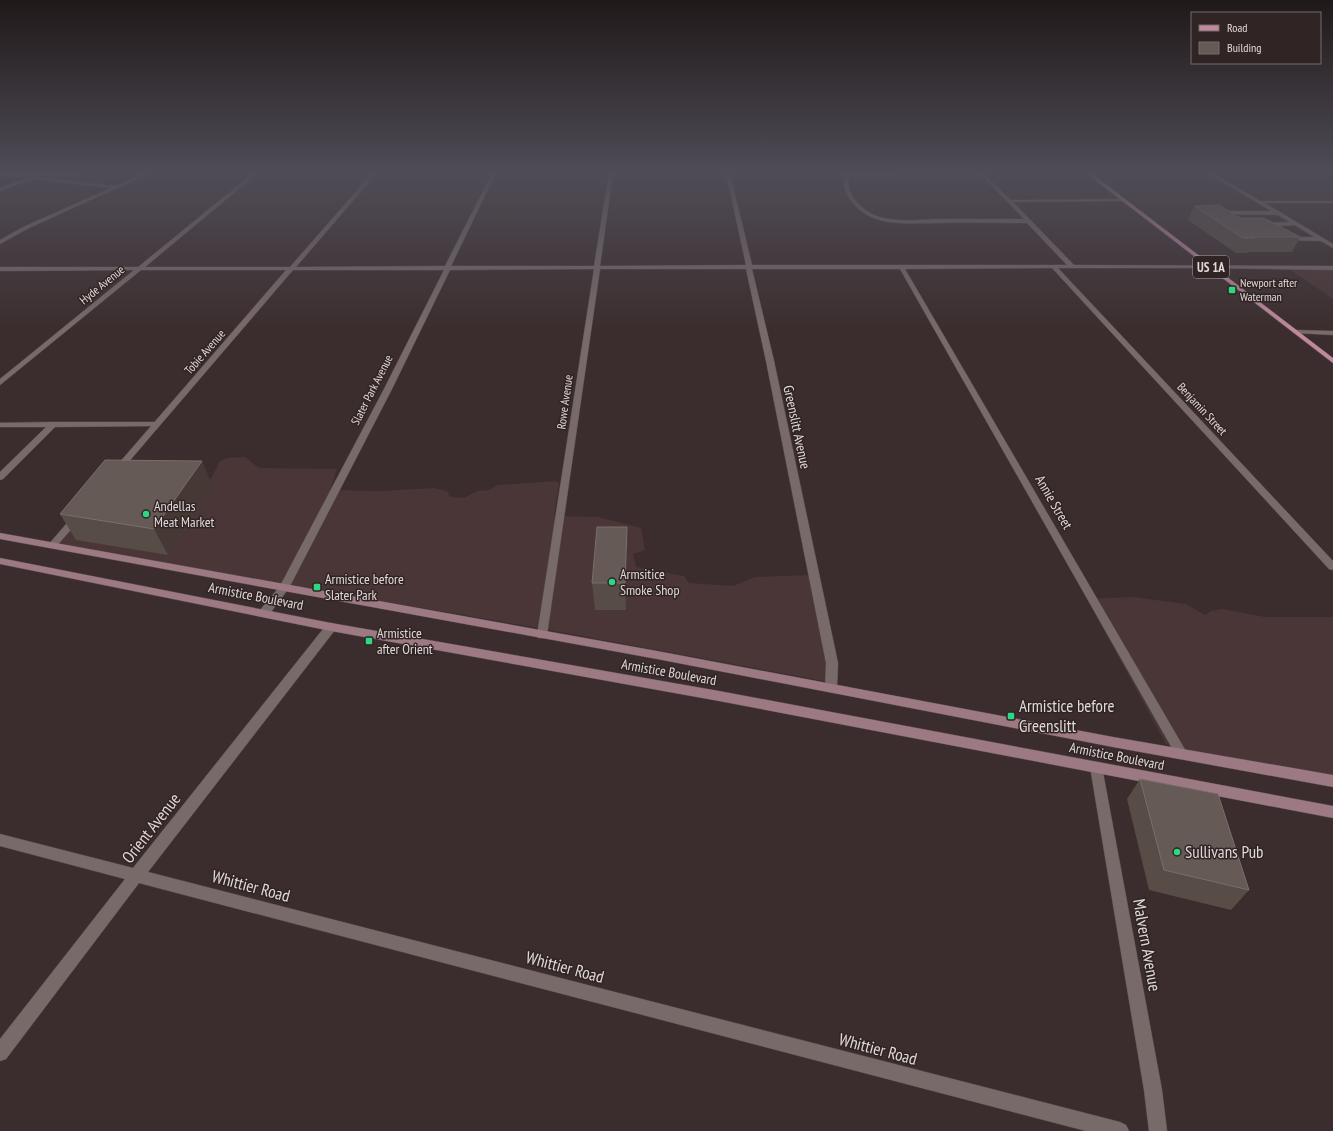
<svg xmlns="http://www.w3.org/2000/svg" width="1333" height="1131" viewBox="0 0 1333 1131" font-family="'PT Sans Narrow',sans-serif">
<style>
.built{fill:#4a3636}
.green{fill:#5e431e}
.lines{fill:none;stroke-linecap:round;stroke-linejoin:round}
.lane-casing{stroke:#564c4c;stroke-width:1}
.street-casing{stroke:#564c4c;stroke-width:1}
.secondary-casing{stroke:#564c4c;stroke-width:1}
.primary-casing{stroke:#564c4c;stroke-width:1}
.lane{fill:#796a6a;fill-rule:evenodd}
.street{fill:#796a6a;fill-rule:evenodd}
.secondary{fill:#9d7984;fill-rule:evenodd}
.primary{fill:#c0899e;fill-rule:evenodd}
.wall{fill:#574c46}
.shaded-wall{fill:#463935}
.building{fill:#665a56;stroke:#796e6a}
.poi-dot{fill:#2ed883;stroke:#302424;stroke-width:1.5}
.labels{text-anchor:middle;stroke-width:3;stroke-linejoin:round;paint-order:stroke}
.far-poi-label{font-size:12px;fill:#e0d7d7;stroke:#302424;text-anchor:start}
.far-street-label{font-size:12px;fill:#e0d7d7;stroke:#302424}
.shield{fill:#302424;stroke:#aba1a1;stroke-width:1}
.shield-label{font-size:13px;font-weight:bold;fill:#e0d7d7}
.street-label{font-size:14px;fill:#e0d7d7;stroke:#302424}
.poi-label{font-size:14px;fill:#e0d7d7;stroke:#302424;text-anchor:start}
.near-poi-label{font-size:17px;fill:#e0d7d7;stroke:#302424;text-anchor:start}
.near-street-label{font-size:17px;fill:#e0d7d7;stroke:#302424}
</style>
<rect width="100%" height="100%" fill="#3b2d2d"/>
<path class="built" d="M1285,266H1333V299Z
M245,457L259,468L337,469L330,490L380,491L434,488L447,491L450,497L464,498L477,491L489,490L498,485L556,481L559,483L554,516L598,517L641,528L645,550L633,554L636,567L684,576L689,583L733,586L755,577L810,575L829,676L824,681L533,627L282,584L58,543L51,540L81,506L166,481L211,479L219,462L227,458Z
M1133,597L1186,604L1205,615L1211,611L1222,609L1265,617H1333V776L1184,749L1166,744L1087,599Z"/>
<path class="green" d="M0,173H89L77,178L67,177L57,180Z"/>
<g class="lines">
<g class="lane-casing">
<path id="lane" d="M1221,211H1277L1280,213L1277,215L1219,214L1218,213Z
M1296,222L1298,223V225L1262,227L1259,225L1262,223Z
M1285,237H1321L1324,239L1321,241L1283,240L1282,239Z
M51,422H157L161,424L157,426L55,427L3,479L0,480V472L46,427H0V423Z"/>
</g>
<g class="street-casing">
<path id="street" d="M0,173L116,186L144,173H150L27,229L0,244V240L23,227L111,188L33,179L0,191V188L27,178L0,175Z
M253,173H258L145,267H290L372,173H377L296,267L445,266L492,173H496L451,266H594L609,173H613L600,266L746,265L726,173H730L752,265H1067L1027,223C997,223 967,222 937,223C917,223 895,225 876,219C858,213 838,193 845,173H849V175L981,176L979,173H984L1010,200L1126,199L1124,201L1013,202L1074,265L1333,266V270L1209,268H1058L1333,561V570L1329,569L1052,268L905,269L1187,753L1185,757L1181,758L1177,757L900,269H752L774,361L838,663L837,688L835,691L831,692L827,691L825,688L826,663L766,361L746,269H600L547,635L546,638H538L537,635L594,269L450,270L392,389L289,588L268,616H260L259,613L260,610L280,586L384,389L444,270H293L120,472H114L113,470L286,270H141L0,385V379L134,270L0,271V267H138ZM849,177L984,178L1024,219C994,219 964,219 935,219C917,220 897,222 880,217C864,212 845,196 849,177Z
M1208,173H1213L1260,201H1333V203H1265L1333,244V248Z
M1326,173H1333V176L1326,174Z
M1296,330L1333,331V335L1294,333L1293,332Z
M77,514L80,515L82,517L80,519L55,548H49L47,546L49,544L74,515Z
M331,623L335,624L336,627L335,630L148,872L1120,1122L1126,1125L1129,1131H1086L139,883L6,1059L0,1061V1039L125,879L0,846V834L133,868L327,624Z
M1096,762L1101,763L1102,767L1162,1090L1167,1131H1149L1144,1090L1090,767L1091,763Z"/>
</g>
<g class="secondary-casing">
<path id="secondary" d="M0,533L657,651L1113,737L1333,775V787L1113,747L657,659L0,539Z
M0,558L331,623L719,691L1333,806V818L719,701L331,631L0,564Z"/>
</g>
<g class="primary-casing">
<path id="primary" d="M1086,173H1091L1333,358V363Z"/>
</g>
<use href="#lane" class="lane"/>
<use href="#street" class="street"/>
<use href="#secondary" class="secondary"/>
<use href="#primary" class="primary"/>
</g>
<path class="wall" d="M1194,206L1240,218L1300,237L1292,252H1248L1247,253H1236L1188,220Z
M213,487L168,555L76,540L60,514Z
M627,527L628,553L626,610H595L592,583Z
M1140,779L1249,890L1231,910L1149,890L1127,799Z"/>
<path class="shaded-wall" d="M202,461L213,487L168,555L154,529Z
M627,527L628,553L626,610L625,583Z"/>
<path class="building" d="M1219,205L1240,218H1264L1300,237H1252L1254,238H1243L1194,206Z
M105,460L202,461L154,529L60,514Z
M597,527H627L625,583H592Z
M1140,779L1218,794L1249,890L1164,870Z"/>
<linearGradient id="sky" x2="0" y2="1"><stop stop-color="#201919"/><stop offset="0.52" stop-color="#4f4c57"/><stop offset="1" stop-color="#4f4c57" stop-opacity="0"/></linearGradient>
<rect width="1333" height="331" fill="url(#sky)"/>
<g class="poi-dot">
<rect x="1228" y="286" width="8" height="8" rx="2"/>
<circle cx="146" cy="514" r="4"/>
<circle cx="612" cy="582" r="4"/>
<rect x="313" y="583" width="8" height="8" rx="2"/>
<rect x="365" y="637" width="8" height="8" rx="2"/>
<rect x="1007" y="712" width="8" height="8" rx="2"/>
<circle cx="1177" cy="852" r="4"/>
</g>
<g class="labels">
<g class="far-poi-label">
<text x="1240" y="287">Newport after<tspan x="1240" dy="14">Waterman</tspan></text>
</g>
<g class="far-street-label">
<text transform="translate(102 285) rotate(-39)" y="4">Hyde Avenue</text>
<text transform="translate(205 352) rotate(-49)" y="4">Tobie Avenue</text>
<text transform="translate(372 390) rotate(-63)" y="4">Slater Park Avenue</text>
<text transform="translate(565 402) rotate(-82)" y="4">Rowe Avenue</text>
<text transform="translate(1202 409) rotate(47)" y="4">Benjamin Street</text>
</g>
<rect class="shield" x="1193" y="256" width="36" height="22" rx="3"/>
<g class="shield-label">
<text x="1211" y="272">US 1A</text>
</g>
<g class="street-label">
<text transform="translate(797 427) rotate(78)" y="5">Greenslitt Avenue</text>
<text transform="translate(1054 502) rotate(60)" y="5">Annie Street</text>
<text transform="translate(256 596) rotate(11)" y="5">Armistice Boulevard</text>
<text transform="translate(669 672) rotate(10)" y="5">Armistice Boulevard</text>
<text transform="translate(1117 756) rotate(11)" y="5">Armistice Boulevard</text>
</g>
<g class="poi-label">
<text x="154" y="511">Andellas<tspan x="154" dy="16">Meat Market</tspan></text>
<text x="620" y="579">Armsitice<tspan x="620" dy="16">Smoke Shop</tspan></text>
<text x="325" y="584">Armistice before<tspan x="325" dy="16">Slater Park</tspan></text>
<text x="377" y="638">Armistice<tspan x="377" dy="16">after Orient</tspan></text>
</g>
<g class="near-poi-label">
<text x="1019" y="712">Armistice before<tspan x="1019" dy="20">Greenslitt</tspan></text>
<text x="1185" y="858">Sullivans Pub</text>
</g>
<g class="near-street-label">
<text transform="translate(151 828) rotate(-52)" y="6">Orient Avenue</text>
<text transform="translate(251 886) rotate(15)" y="6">Whittier Road</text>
<text transform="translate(1147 945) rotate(80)" y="6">Malvern Avenue</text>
<text transform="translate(565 967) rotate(15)" y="6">Whittier Road</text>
<text transform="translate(878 1049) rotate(15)" y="6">Whittier Road</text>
</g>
</g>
<rect x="1191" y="12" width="130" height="52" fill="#302424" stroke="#766c6c"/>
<rect x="1199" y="25" width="20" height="6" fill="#c0899e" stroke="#766c6c"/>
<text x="1227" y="32" font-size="12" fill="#e0d7d7">Road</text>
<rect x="1199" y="42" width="20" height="12" fill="#665a56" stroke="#766c6c"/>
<text x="1227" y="52" font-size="12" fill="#e0d7d7">Building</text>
</svg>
